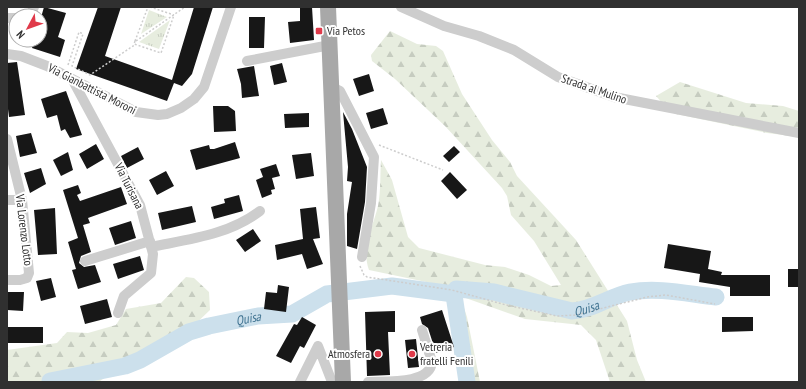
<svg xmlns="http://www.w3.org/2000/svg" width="806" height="389" viewBox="0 0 806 389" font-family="'PT Sans Narrow',sans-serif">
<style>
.grass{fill:url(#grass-tufts)}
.forest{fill:url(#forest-firs)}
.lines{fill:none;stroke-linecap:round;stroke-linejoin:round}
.stream{stroke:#cce0ec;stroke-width:3}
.river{stroke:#cce0ec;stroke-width:17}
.building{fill:#171717}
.path{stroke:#cdcdcd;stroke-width:1.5;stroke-dasharray:2 2;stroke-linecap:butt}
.street{stroke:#cdcdcd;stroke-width:10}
.primary{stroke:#a8a8a8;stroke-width:16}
.poi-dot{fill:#e03a4a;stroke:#fff;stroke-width:1.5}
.labels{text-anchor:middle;stroke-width:4;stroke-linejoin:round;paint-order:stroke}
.poi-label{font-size:12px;fill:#303030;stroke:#fff;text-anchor:start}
.street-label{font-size:12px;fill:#303030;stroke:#fff}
.water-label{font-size:13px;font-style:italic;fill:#407391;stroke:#fff}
</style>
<defs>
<pattern id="grass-tufts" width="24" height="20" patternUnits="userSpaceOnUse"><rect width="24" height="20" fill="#e7eddf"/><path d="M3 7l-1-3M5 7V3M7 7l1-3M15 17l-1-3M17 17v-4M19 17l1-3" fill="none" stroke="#c6ccc0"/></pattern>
<pattern id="forest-firs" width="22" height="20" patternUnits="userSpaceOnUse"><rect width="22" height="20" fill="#e7eddf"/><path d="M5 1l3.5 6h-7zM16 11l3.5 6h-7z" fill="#c6ccc0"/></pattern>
</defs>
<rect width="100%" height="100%" fill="#fff"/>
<path class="grass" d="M149,10L167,17L141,34Z
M170,20L159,49L139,42Z"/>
<path class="forest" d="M390,31L417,44L436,46L443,51L462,94L492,140L510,162L517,176L576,240L627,321L637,360L646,382H610L596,340L581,325L525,319L460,296L467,317L480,382H465L455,303L452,298L431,283L369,270C361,248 373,227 378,206C381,191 380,175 381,160L392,180L408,237L419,248L485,265L505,267L529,275L551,286L561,285L534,241L511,215L507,196L502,188L445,126L395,79L372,61L371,55Z
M680,82L746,103L783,106L799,111V137L767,133L676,114L666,107L656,96Z
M186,277L194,278L209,292L210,310L185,334L149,347L100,381L7,382V350L57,343L67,332L88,333L116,325L126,309L161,303Z"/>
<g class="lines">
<path class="stream" d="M47,382L50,381"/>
<g class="river">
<path id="s1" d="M456,289L494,292L572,311C593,310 610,296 630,292C658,287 688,294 716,297"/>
<path d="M454,295L467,382"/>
<path id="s2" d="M50,381L125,366L140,360L189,332L209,326L258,316L292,314L327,294L392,286L454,294"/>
</g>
</g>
<path class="building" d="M44,7L66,13L58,37L65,40L60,57L32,48L35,40H40V21Z
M98,7H121L105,56L172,80L194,7H213L192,74L182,86L174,83L167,101L76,69Z
M300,7H312L314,40L290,43L288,22L300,21Z
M249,17H265L264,48H249Z
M17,62L25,115L9,117L7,101V63Z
M282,63L287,82L274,85L270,66Z
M254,66L259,96L242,98L241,84L237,69Z
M369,74L374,91L359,96L353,79Z
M66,91L82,135L70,138L65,129L61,131L57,115L47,118L41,99Z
M213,106H228L235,111L236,131L214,132Z
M383,108L388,124L371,129L366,113Z
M343,112L352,129L367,167L365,202L357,249L347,246V214L352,182L347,181L348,167Z
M309,113V127L285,128L284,114Z
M31,133L37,153L20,157L16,136Z
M235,142L240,158L196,170L190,150L209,145L210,149H214Z
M96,144L104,159L87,169L79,154Z
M454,146L460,152L449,162L443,156Z
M138,147L144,159L127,168L121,156Z
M68,152L73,170L61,176L53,160Z
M311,153L314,176L296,179L292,155Z
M276,164L280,176L272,178L275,189L271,190L272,194L262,198L256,180L263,177L260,169Z
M41,168L46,184L30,193L24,173Z
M166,171L174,186L157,195L149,180Z
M450,172L467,190L457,199L441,181Z
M78,185L81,193L77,195L80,201L121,187L127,204L88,218L90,223L83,225L91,252L81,256L79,263L84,267L95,265L101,282L78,289L72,270L76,269L68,242L78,238L63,190Z
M239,195L243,211L214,219L211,207L225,203L224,199Z
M192,206L196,222L162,230L158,213Z
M316,207L320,238L313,239L323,264L307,269L302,254L277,260L275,245L303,239L300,209Z
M55,208L57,254L38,255L34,210Z
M131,221L136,238L115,245L109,228Z
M253,229L261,241L245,252L236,240Z
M668,244L711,251L708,269L722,272L721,275H770V296H730V287L699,282L700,274L664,268Z
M140,256L144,270L118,279L113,264Z
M788,269H799V287H788Z
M51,278L56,297L41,301L36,281Z
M278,285L289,287L286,312L264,309L266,292L277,293Z
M7,292H24L23,311L7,310Z
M107,299L112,317L85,324L80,306Z
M442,310L454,347L436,353L428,328L422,324L420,317Z
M395,311V332H388L390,375L367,376L365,312Z
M302,317L316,325L304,348L300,346L291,363L276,356L294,324L297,325Z
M722,317H753V331L722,332Z
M7,327H43V343H7Z
M416,339L419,367L408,368L405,340Z"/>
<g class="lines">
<path class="path" d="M150,7L174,15
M135,41L134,44L161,53L174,15
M135,41L148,7
M136,41L185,7
M68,65L79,32L83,34L72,66L90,75L136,44
M379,145L443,170
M360,266L364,275L367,277L452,290L506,305L557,316L576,315L647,297L666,295L715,304"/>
<path class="street" d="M401,7L444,26L479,36L514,50L558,77L614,97L799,133
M30,16L34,7
M7,18H16
M7,54L21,56L47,66L136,112L158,115L167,114L181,108L194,99L204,87L231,7
M247,61L330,45
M72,79L140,205L153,254L151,273L124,296L118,313
M332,87L340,91L374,157L371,203L362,257
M7,139L22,200L29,273L27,278L20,280H7
M7,200H22
M151,247C190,239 228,235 260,211
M85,261L150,241
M318,346L332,382
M300,382L318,346
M368,382C384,381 430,385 432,362L422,330"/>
<path class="primary" d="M328,7L343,382"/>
</g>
<g class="poi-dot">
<rect x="315" y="27" width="8" height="8" rx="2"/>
<circle cx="378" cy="354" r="4"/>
<circle cx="412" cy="354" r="4"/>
</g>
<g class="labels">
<g class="poi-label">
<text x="327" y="35">Via Petos</text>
<text x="420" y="351">Vetreria<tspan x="420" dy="14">fratelli Fenili</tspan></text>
<text x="370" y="358" text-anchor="end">Atmosfera</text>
</g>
<g class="street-label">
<text transform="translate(92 89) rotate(27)" y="4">Via Gianbattista Moroni</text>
<text transform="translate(594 89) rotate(19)" y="4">Strada al Mulino</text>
<text transform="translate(129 186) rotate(63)" y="4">Via Turisana</text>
<text transform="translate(24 230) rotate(83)" y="4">Via Lorenzo Lotto</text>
</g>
<g class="water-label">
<text dy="5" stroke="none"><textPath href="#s1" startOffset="133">Quisa</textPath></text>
<text dy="5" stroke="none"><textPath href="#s2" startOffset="210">Quisa</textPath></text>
</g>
</g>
<rect width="806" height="389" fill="none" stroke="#303030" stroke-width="16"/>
<g transform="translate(28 28) rotate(229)"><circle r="19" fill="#ffffff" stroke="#acacac"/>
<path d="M0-3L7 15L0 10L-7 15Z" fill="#e03a4a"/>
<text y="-6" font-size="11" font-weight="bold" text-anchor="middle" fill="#303030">N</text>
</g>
</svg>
